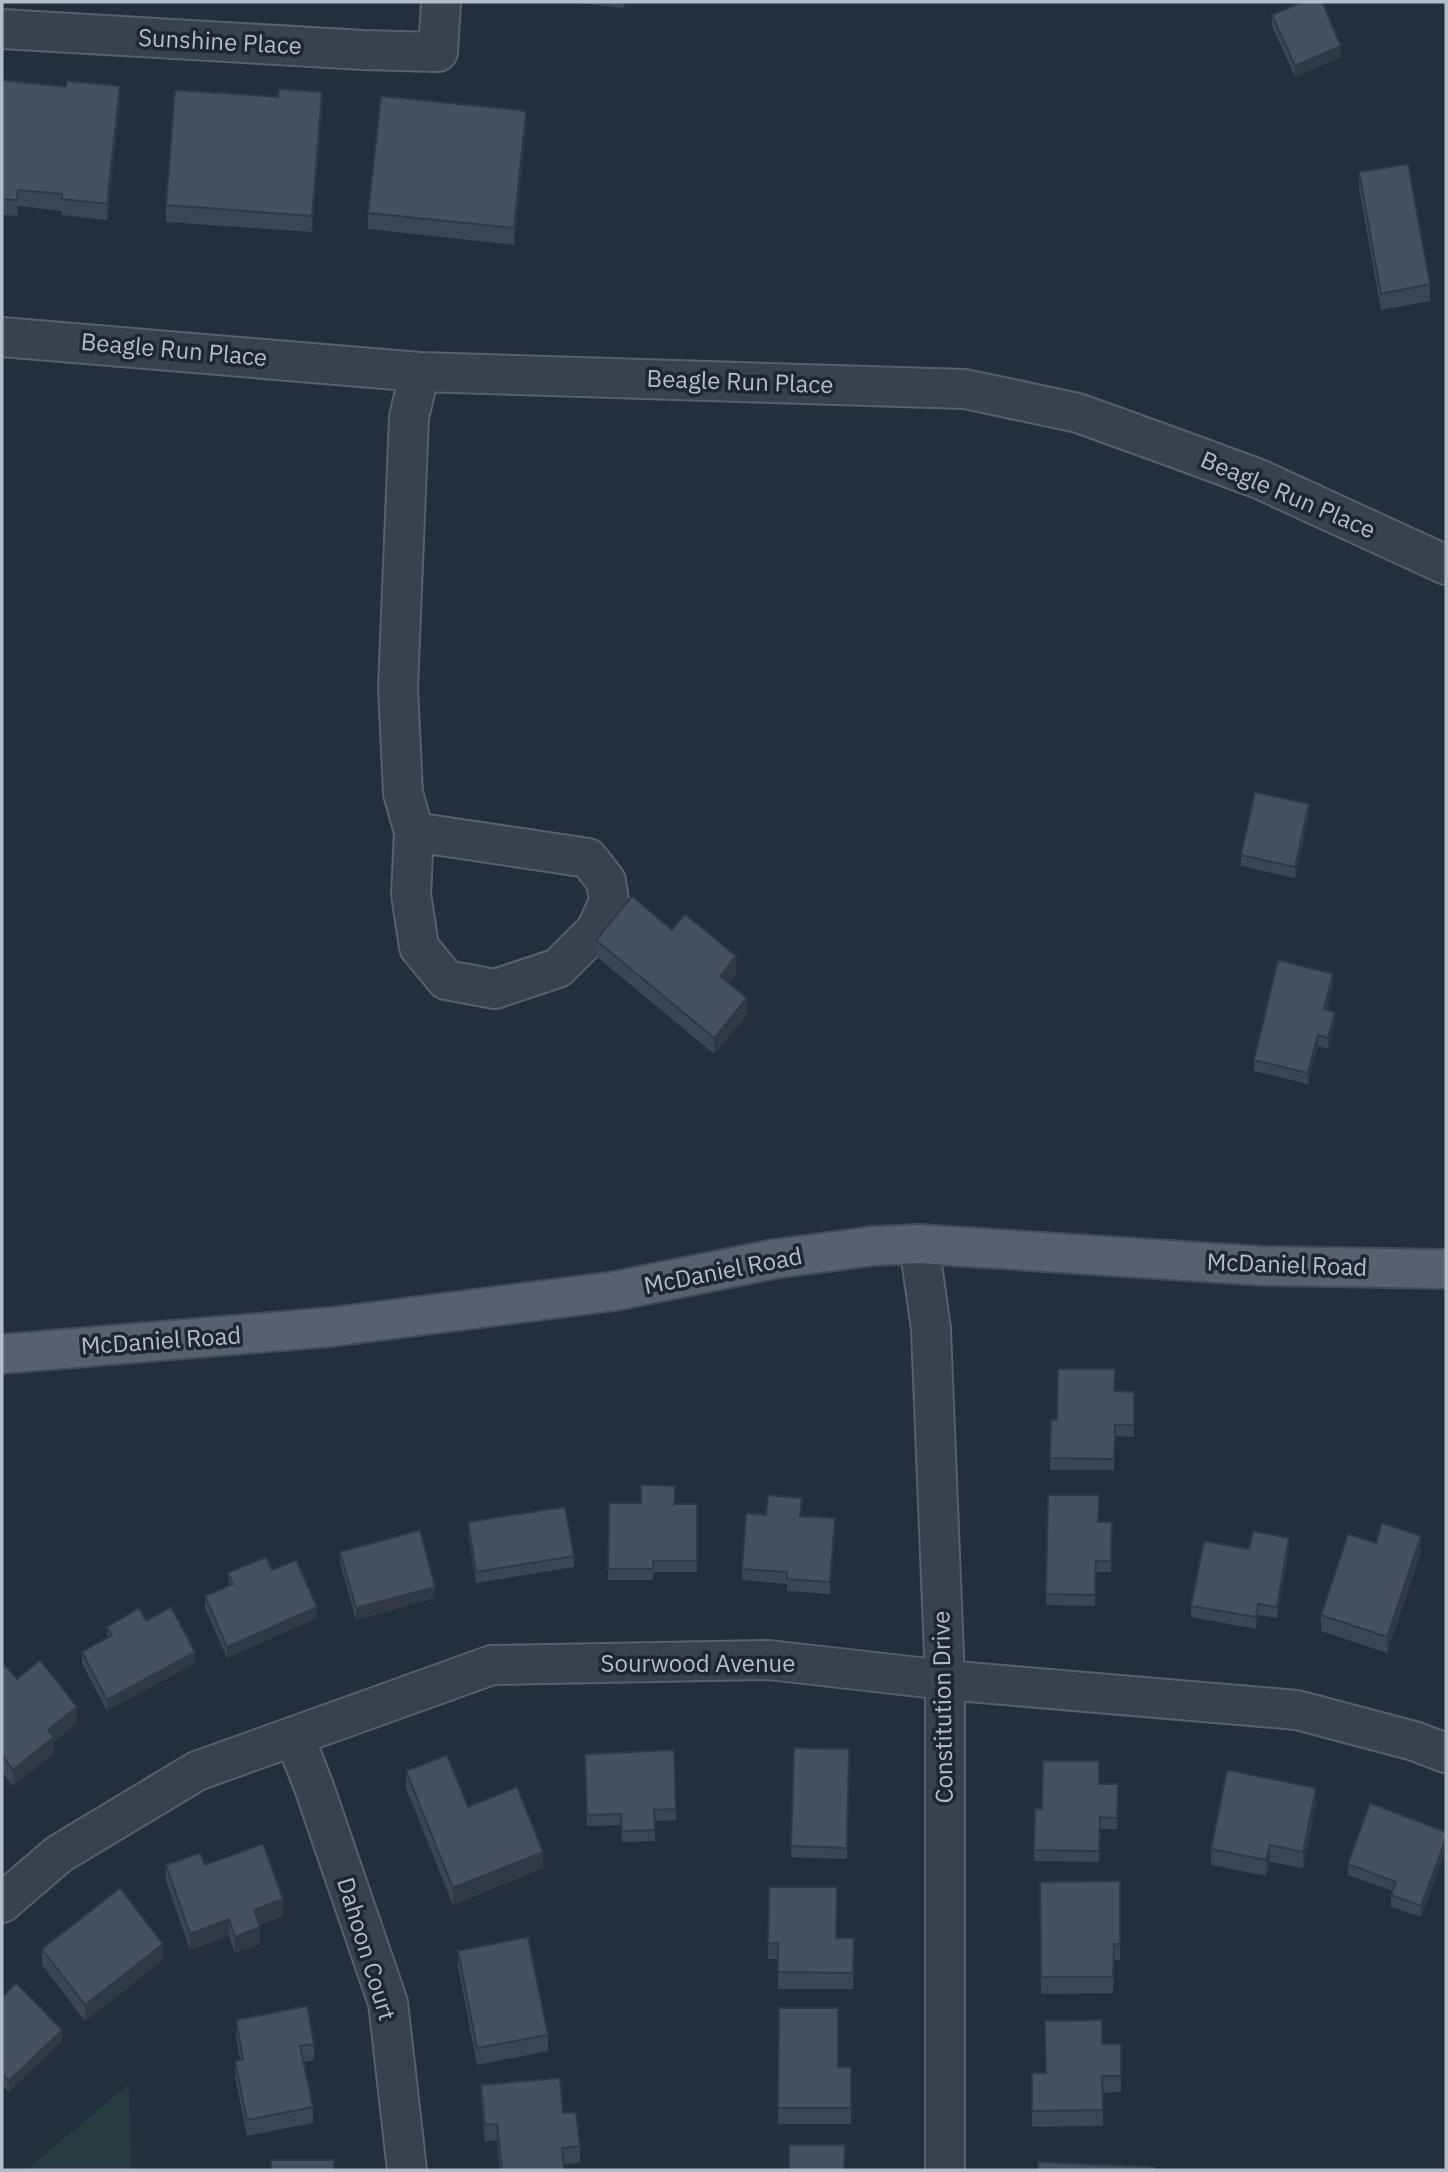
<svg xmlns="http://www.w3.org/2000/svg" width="1448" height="2172" viewBox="0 0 1448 2172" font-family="'IBM Plex Sans',sans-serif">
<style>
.green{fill:#263c3f}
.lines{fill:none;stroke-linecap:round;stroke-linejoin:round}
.minor-casing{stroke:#565f6c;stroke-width:42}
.major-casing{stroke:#414a57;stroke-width:42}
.minor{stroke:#38414e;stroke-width:38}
.major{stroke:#56606e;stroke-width:38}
.wall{fill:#3b4654}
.shaded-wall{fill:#303945}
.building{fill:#455162;stroke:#303945;stroke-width:2}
.labels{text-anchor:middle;stroke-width:7;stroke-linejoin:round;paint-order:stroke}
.street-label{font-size:24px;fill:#b4bcc9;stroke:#1d2633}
</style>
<rect width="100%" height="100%" fill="#242f3e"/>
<path class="green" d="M129,2084L132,2170H26Z"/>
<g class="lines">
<g class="minor-casing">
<path id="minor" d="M2,29L363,50L438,52L441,2
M2,337L420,372L965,389L1078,413L1175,448L1259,479L1446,565
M414,832L588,858L606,881L609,901L596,930L558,968L495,989L446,980L419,947L411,894L414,832L403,793L398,688L409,417L420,372
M919,1244L931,1329L945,1680V2170
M294,1736L314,1787L388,2003L407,2170
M2,1903L59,1854L197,1771L492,1665L769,1660L945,1680L1297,1710L1414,1741L1446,1753"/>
</g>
<g class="major-casing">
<path id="major" d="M2,1354L331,1327L615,1291L774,1259L873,1246L919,1244L1264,1266L1446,1269"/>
</g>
<use href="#minor" class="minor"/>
<use href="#major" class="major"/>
</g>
<path class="wall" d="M569,2H625L624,8Z
M1272,15L1341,57L1295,77L1272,26Z
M2,80L120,102L107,220L62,215V211L18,206L17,216L2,215Z
M322,108L312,232L166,222V205Z
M526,127L514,245L368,229V213Z
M1359,172L1430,284V301L1381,310L1359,189Z
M1309,815L1295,878L1241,866V855Z
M672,930L736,973L728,983L747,1015L714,1054L596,956V940Z
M1333,985L1327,1010L1335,1023L1328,1049L1318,1046L1308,1084L1254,1071V1060Z
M1114,1391L1134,1392V1437L1115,1436L1114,1470H1050L1051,1420H1057Z
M1048,1495L1098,1522H1112L1111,1572H1096L1095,1606L1046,1605Z
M609,1503L697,1504V1572H653V1580H608Z
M766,1515L801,1516L835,1529L830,1594L787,1591V1584L742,1580V1569Z
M468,1522L574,1556V1567L476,1583L468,1533Z
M1376,1543L1421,1552L1387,1653L1321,1631V1615Z
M1249,1549H1289L1277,1618L1258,1615L1256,1629L1191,1617V1606Z
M340,1552L435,1598L356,1620L340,1563Z
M272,1570L317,1618L227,1658L205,1608V1596L229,1585L228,1573Z
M146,1621L195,1663L107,1711L82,1663V1652L107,1638V1627Z
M1446,1647V1663H1445V1652Z
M2,1668L77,1723L54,1742V1753L13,1786L2,1772Z
M794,1748L849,1749L847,1859L791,1857Z
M674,1750L676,1820L655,1821V1841L622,1842L621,1825L587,1826L585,1765Z
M406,1771L468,1807L543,1868L453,1905L406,1788Z
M1099,1784H1118L1117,1829H1100L1099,1862L1034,1861L1035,1809H1042Z
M1316,1804L1303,1868L1270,1862L1266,1876L1211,1865V1849Z
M1446,1832V1850L1421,1917L1391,1907V1895L1393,1891L1348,1875V1864Z
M166,1865H205L283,1916L259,1925L260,1944L235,1953L229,1936L190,1950L166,1881Z
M1120,1881V1960H1114L1113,1993L1041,1994L1040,1882Z
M769,1887L837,1938H854L853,1989H778V1959H768Z
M42,1949L163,1960L85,2021L42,1965Z
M458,1951L548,2035V2051L477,2065L458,1967Z
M2,1997L62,2041L9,2092L2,2085Z
M779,2008L838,2067H851V2124H778Z
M236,2020L314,2044V2060L304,2062L313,2107V2123L247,2136L235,2077V2061L240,2060L236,2037Z
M1102,2044H1121V2092L1103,2093V2126L1032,2127V2073H1046Z
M481,2085L563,2113L580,2146V2163L563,2164L564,2170H500L497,2140L485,2142L481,2101Z"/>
<path class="shaded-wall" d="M1341,46V57L1295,77V66Z
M120,86V102L107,220V204Z
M322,92V108L312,232V216Z
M526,111V127L514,245V228Z
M18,190V206L17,216V200Z
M1309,804V815L1295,878V867Z
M736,956V973L720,993V976Z
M1333,974V985L1324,1020V1009Z
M747,998V1015L714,1054V1038Z
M1335,1012V1023L1328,1049V1038Z
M1318,1035V1046L1308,1084V1073Z
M835,1518V1529L830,1594V1582Z
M1421,1536V1552L1387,1653V1637Z
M1289,1538V1549L1277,1618V1607Z
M435,1587V1598L356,1620V1608Z
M1258,1604V1615L1256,1629V1617Z
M317,1607V1618L227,1658V1647Z
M195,1652V1663L107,1711V1700Z
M77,1707V1723L54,1742V1753L13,1786V1770L48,1730Z
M1316,1788V1804L1303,1868V1852Z
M1446,1838V1850L1421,1917V1906Z
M1270,1845V1862L1266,1876V1860Z
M543,1852V1868L453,1905V1888Z
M283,1899V1916L254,1927V1910Z
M229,1919V1936L190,1950V1934Z
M260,1927V1944L235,1953V1937Z
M163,1944V1960L85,2021V2005Z
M62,2030V2041L9,2092V2081Z"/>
<path class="building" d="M1302,2H1322L1341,46L1295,66L1272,15Z
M2,80L66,87L67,81L120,86L107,204L62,199V194L18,190L17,200L2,199Z
M279,89L322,92L312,216L166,205L175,90L278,97Z
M381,96L526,111L514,228L368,213Z
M1408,164L1430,284L1381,294L1359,172Z
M1255,792L1309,804L1295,867L1241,855Z
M632,896L672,930L685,914L736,956L720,976L747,998L714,1038L596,940Z
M1278,960L1333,974L1324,1009L1335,1012L1328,1038L1318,1035L1308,1073L1254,1060Z
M1058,1369H1115L1114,1391L1134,1392V1425H1115L1114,1459L1050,1458L1051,1420H1057Z
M641,1485L675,1486L674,1504H697V1561H653V1569H608L609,1503H641Z
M768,1495L802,1498L800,1516L835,1518L830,1582L787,1579V1572L742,1569L746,1513L766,1515Z
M1048,1495H1099L1098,1522H1112L1111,1561H1096L1095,1595L1046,1594Z
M565,1507L574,1556L476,1572L468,1522Z
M1382,1523L1421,1536L1387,1637L1321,1615L1348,1534L1376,1543Z
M420,1530L435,1587L356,1608L340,1552Z
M1253,1531L1289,1538L1277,1607L1258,1604L1256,1617L1191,1606L1204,1541L1249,1549Z
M266,1557L272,1570L296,1560L317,1607L227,1647L205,1596L233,1584L228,1573Z
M171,1607L195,1652L107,1700L82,1652L112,1635L107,1627L139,1608L146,1621Z
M40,1660L77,1707L48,1730L54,1737L13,1770L2,1755V1668L5,1665L17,1679Z
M794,1748L849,1749L847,1848L791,1846Z
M674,1750L676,1809L654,1810L655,1830L622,1831L621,1814L587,1815L585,1754Z
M447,1755L468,1807L517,1787L543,1852L453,1888L406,1771Z
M1043,1761H1099V1784H1118L1117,1818L1100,1817L1099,1851L1034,1850L1035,1809H1042Z
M1227,1770L1316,1788L1303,1852L1270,1845L1266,1860L1211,1849Z
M1370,1803L1446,1832V1838L1421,1906L1391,1895L1396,1882L1348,1864Z
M263,1844L283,1899L254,1910L260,1927L235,1937L229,1919L190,1934L166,1865L200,1853L205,1865Z
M1120,1881V1944H1114L1113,1977H1041L1040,1882Z
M769,1887H837L836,1938H854L853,1973L778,1972V1943H768Z
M120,1888L163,1944L85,2005L42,1949Z
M528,1937L548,2035L477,2048L458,1951Z
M16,1983L62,2030L9,2081L2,2074V1997Z
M307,2006L314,2044L300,2046L313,2107L247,2120L235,2061L243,2059L236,2020Z
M779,2008H838V2067H851V2108H778Z
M1102,2020V2044H1121V2076H1102L1103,2110L1032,2111V2073H1046L1045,2021Z
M560,2078L563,2113L576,2112L580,2146L562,2148L564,2170H502L497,2124L485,2125L481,2085Z
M789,2145H845L844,2170H789Z
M271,2160H334V2170H271Z
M1038,2162L1155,2167L1154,2170H1038Z"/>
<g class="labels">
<g class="street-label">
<text transform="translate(220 42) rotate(3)" y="8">Sunshine Place</text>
<text transform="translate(174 350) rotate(5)" y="8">Beagle Run Place</text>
<text transform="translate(740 382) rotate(2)" y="8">Beagle Run Place</text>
<text transform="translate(1288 495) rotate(23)" y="8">Beagle Run Place</text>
<text transform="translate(1287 1265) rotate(2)" y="8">McDaniel Road</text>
<text transform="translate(723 1271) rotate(-11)" y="8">McDaniel Road</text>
<text transform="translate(161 1341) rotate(-4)" y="8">McDaniel Road</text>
<text x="698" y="1672">Sourwood Avenue</text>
<text transform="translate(943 1707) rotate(-91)" y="8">Constitution Drive</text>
<text transform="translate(366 1949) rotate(73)" y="8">Dahoon Court</text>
</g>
</g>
<rect width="1448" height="2172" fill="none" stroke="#b4bcc9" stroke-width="7"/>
</svg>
